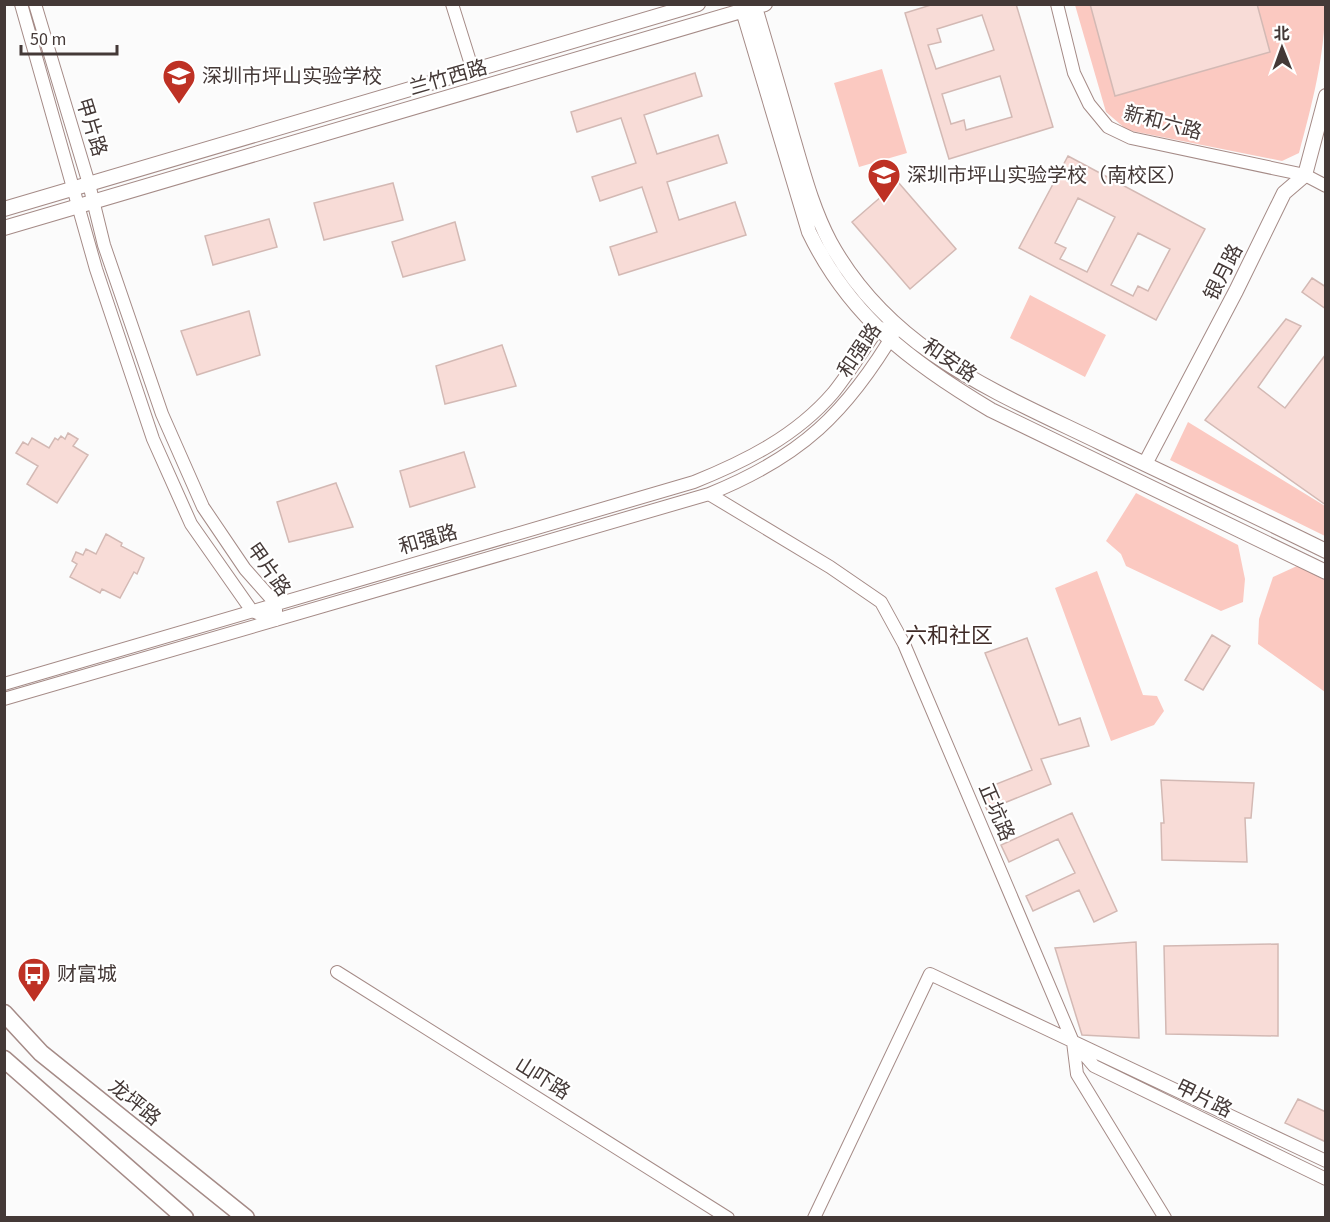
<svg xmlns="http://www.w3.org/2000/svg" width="1330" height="1222" viewBox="0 0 1330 1222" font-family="'Source Sans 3','Noto Sans SC',sans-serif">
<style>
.green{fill:#fbc9c1}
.building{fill:#f8dcd7;stroke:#d3b9b4;stroke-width:1.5;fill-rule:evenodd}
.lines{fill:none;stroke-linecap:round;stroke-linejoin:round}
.minor-casing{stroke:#a58b87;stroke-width:14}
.tertiary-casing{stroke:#a58b87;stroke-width:16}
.secondary-casing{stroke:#a58b87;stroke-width:19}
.minor{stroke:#fff;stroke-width:12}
.tertiary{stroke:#fff;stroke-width:14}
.secondary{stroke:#fff;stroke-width:16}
.labels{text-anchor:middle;stroke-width:4.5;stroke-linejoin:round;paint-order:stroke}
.poi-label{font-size:20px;fill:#443937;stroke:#fff;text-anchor:start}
.street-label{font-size:20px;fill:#443937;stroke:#fff}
.quarter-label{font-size:22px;fill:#3f2b27;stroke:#fff}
</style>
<rect width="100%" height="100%" fill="#fbfbfb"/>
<path class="green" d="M1075,5H1325C1325,56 1312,104 1299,153L1282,161L1127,130L1106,112Z
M882,69L907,153L859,167L834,83Z
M1030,295L1106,335L1085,377L1010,338Z
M1188,422L1325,506V536L1170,460Z
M1136,493L1238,545L1245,579L1243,602L1221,611L1126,566L1121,554L1106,541Z
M1297,566L1325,580V692L1258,644L1259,619L1273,577Z
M1097,571L1143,695L1157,696L1164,711L1154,725L1111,741L1055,588Z"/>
<path class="building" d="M934,4H1016L1053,127L949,159L905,13ZM982,15L994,50L936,69L928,45L941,42L937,29ZM1000,76L1012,117L966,130L964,120L951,124L942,94Z
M1090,4H1257L1270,52L1115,96Z
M695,73L702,96L644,115L657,154L718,135L727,163L667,182L679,220L735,202L746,235L619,275L610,247L657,232L642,187L600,201L592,177L636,163L621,118L577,132L571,112Z
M1068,156L1205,229L1156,320L1019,248ZM1078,198L1115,217L1087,272L1060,259L1066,248L1055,243ZM1138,233L1170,249L1148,291L1138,286L1133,296L1111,285Z
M898,182L956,249L910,289L852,222Z
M393,183L403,220L324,240L314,203Z
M269,219L277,247L213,265L205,236Z
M455,222L465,260L403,277L392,242Z
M1312,278L1326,287V309L1302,292Z
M249,311L260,355L197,375L181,331Z
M1286,319L1301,326L1258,387L1285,408L1326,354V505L1205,420Z
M502,345L516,386L445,404L436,366Z
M68,433L78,439L73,446L88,455L57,503L27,484L38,466L16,453L23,442L28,445L32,438L49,448L55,438L58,440L61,436L65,439Z
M464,452L475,487L410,507L400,471Z
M336,483L353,527L289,542L277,502Z
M106,534L122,543L121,546L144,558L137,574L134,572L120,598L102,589L100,593L70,577L77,564L72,561L76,552L83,555L86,549L96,554Z
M1212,635L1230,646L1203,690L1185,680Z
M1027,638L1059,725L1080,718L1089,746L1041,759L1051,784L987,810L979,791L1032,770L985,653Z
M1161,780L1254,783L1251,818H1245L1247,862L1162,860L1161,823H1164Z
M1072,813L1117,911L1094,922L1079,890L1033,911L1026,896L1075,873L1058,839L1009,862L1001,845Z
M1136,942L1139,1038L1082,1035L1055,948Z
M1278,944V1036L1166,1034L1164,946Z
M1298,1099L1326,1112V1142L1285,1123Z"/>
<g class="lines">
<g class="minor-casing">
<path id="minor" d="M21,4L96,269L153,439L191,524L252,611L276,620V604L245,569L203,507L162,414L104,245L89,184L35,4
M452,4L473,71
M1057,4L1074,73L1089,104L1108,127L1131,138L1305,175L1326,186
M709,494L830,567L881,602L904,644L1073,1042L1077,1074L1165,1218
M4,684L694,482C746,461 796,436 833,393C849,373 863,350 878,329L887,328
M4,699L709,494C801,457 847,413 897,328
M337,972L728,1218
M1076,1045L1094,1066L1326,1179
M814,1218L930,974L1326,1161"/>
</g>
<g class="tertiary-casing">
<path id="tertiary" d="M741,4L809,232C850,317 912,363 991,410L1326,572
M754,4C767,48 780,92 792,135C803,172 812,208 830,242C890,351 994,391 1101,443C1176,479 1251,514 1326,551
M4,209L698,4
M4,228L765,4
M1145,464L1236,291L1284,193L1305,175L1326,96"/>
</g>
<g class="secondary-casing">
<path id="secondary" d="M4,1013L41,1053L246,1218
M4,1059L185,1218"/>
</g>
<use href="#minor" class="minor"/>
<use href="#tertiary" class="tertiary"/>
<use href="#secondary" class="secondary"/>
</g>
<defs>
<g id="school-pin" transform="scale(1.725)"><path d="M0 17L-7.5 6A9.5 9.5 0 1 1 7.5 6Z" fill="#be3124" stroke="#fff"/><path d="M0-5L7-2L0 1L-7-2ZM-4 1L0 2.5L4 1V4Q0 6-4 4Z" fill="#fff"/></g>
<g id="bus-pin" transform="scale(1.725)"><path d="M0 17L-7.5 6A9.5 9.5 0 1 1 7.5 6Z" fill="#be3124" stroke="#fff"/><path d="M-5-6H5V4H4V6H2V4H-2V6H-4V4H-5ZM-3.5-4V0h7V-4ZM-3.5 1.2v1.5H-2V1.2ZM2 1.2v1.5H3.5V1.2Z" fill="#fff"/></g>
</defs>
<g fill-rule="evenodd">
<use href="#school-pin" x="179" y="76"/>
<use href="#school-pin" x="884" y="175"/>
<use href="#bus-pin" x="34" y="974"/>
</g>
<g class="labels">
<g class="poi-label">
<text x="202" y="83">深圳市坪山实验学校</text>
<text x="907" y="182">深圳市坪山实验学校（南校区）</text>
<text x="57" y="981">财富城</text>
</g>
<g class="street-label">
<text transform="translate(448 77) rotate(-16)" y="7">兰竹西路</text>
<text transform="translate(1163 122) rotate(15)" y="7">新和六路</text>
<text transform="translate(92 127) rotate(73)" y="7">甲片路</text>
<text transform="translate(1223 272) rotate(-63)" y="7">银月路</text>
<text transform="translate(859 350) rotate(-56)" y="7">和强路</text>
<text transform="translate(950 360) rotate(34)" y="7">和安路</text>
<text transform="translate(428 539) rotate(-16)" y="7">和强路</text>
<text transform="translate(269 569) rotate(55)" y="7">甲片路</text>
<text transform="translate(997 812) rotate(67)" y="7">正坑路</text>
<text transform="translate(543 1078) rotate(32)" y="7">山吓路</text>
<text transform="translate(1204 1098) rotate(26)" y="7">甲片路</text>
<text transform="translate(135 1102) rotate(39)" y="7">龙坪路</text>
</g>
<g class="quarter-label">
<text x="949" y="643">六和社区</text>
</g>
</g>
<rect width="1330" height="1222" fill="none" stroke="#443937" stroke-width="12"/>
<g transform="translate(1282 48) rotate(359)" stroke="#ffffff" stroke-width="4.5" paint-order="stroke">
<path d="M0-4.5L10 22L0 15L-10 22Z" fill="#443937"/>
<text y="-9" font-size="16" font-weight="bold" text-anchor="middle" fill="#443937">北</text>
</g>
<path d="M21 45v9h96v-9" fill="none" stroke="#443937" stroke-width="3"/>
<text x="30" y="45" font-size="18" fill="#443937" stroke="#ffffff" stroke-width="4.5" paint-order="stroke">50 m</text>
</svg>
